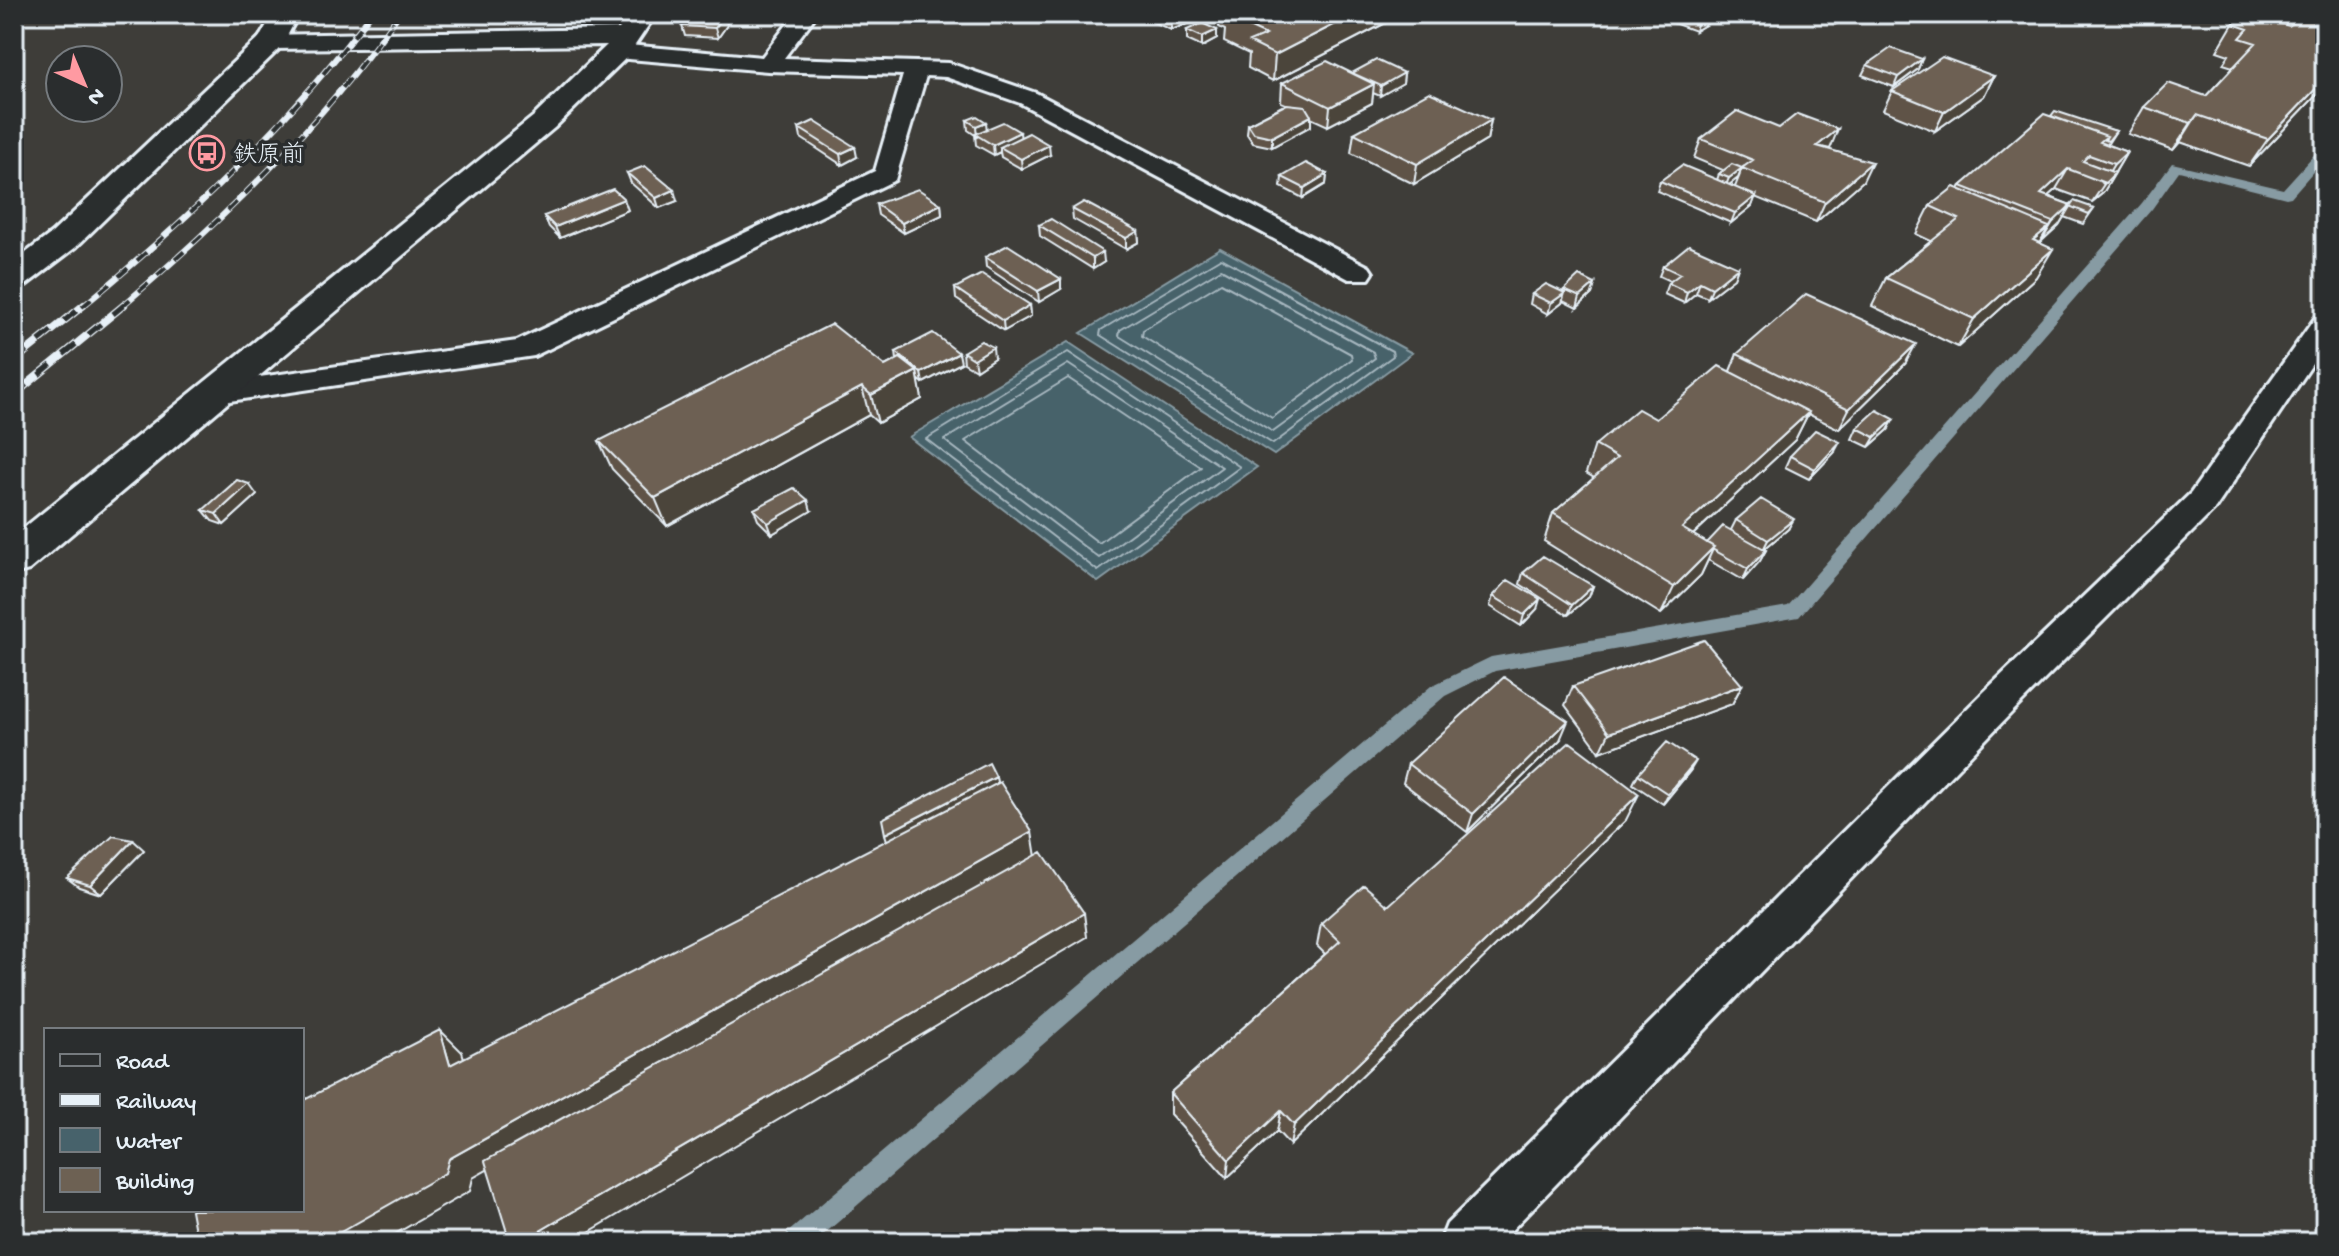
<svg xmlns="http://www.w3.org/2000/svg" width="2339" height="1256" viewBox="0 0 2339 1256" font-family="'Gochi Hand','Klee One',sans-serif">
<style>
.water{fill:#47626b;stroke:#879ba3;stroke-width:2}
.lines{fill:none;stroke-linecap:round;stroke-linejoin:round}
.shore{stroke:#a8b8c0;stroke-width:2}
.stream{fill:#879ba3;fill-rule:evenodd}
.service-casing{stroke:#e8f1f8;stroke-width:6}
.minor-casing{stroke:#e8f1f8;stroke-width:6}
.tertiary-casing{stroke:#e8f1f8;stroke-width:6}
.service{fill:#2a2d2e;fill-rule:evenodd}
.minor{fill:#2a2d2e;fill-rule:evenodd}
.tertiary{fill:#2a2d2e;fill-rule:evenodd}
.rail-far1-casing{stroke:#e8f1f8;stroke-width:6}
.rail-casing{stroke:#e8f1f8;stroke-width:8}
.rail-far1{stroke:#2a2d2e;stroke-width:4;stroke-dasharray:12;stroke-linecap:butt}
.rail{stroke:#2a2d2e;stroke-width:5;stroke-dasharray:16;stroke-linecap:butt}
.wall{fill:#5e5347;stroke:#e8f1f8;stroke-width:2;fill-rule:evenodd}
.shaded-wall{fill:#4c443a;stroke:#e8f1f8;stroke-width:2}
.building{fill:#6d6153;stroke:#e8f1f8;stroke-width:2}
.labels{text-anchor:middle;stroke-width:7;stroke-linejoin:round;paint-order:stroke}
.far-poi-label{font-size:24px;fill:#e8f1f8;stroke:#2a2d2e;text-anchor:start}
</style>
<rect width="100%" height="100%" fill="#3e3d39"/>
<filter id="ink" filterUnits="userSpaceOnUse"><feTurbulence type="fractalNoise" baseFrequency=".0125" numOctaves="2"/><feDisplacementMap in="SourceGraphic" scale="16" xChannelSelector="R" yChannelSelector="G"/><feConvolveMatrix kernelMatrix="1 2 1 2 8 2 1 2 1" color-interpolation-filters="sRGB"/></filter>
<g filter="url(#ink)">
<path class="water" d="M1220,248L1412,353L1274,455L1081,333Z
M1068,342L1257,467L1098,582L909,437Z"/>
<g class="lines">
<path class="shore" d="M1221,258L1392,351L1393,356L1273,444L1100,335L1101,330Z
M1221,269L1373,352L1375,358L1273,432L1119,336L1120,330Z
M1221,283L1351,354L1352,359L1272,418L1142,336L1143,330Z
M1068,352L1240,467L1098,571L926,439Z
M1068,364L1222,467L1099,558L944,440Z
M1068,378L1201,467L1099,543L965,441Z"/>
<path class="stream" d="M2325,146V158L2291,197L2286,198L2179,171L2152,209L1799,617L1495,671L1445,696L815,1242H783L787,1233L1431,686L1491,657L1788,606L2142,203L2172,163L2283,189L2321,147Z"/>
<g class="service-casing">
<path id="service" d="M795,14H817L784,58L949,63L1036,93L1369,267L1373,273L1369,279H1349L1020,103L946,77L926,76L895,180L534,356L216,403L205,400L201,393L205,386L216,383L517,341L875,171L903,75L768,71L617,58L606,51L617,44L762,57Z
M2325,315V345L2215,509L2011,713L1500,1242H1440L1447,1224L1985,691L2191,493L2315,318Z"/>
</g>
<g class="minor-casing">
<path id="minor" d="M630,14H656L627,57L554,128L29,570L14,574V536L534,116L607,45L271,49L261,47L257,41L261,35L619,29Z"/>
</g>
<g class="tertiary-casing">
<path id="tertiary" d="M273,14H299L281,47L76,247L26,285L14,288V262L52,233L260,37Z"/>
</g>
<use href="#service" class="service"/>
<use href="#minor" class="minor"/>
<use href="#tertiary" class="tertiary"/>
<g class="rail-far1-casing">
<path id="rail-far1" d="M82,307C189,219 287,125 371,14
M121,307C225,218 320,126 399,14"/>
</g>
<g class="rail-casing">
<path id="rail" d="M14,361L84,305
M14,395L124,305"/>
</g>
<use href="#rail-far1" class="rail-far1"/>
<use href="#rail" class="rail"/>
</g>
<path class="wall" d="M1153,14H1192V22L1171,30L1153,22Z
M1212,14H1403L1273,81L1248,68L1249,54L1224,42L1225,30L1219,27V19L1212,15Z
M1649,14H1723L1695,31Z
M1807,14H1845L1843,20L1836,24Z
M2244,14L2325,86L2249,166L2180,142L2173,150L2128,134L2144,107L2206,96L2233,67L2223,64L2229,55L2217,51L2233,24Z
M725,15L727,25L718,38L685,36L682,26Z
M1187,30H1217V39L1202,47L1187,40Z
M1922,59L1918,69L1894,87L1862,75L1867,65Z
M1404,73L1403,83L1380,96L1373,93L1372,103L1328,126L1311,118V126L1272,147L1253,143L1247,134L1248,124L1286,104L1281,102L1282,83Z
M1994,76L1984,96L1935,131L1883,110L1892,91Z
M2051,116L2116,131L2107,145L2127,152L2103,193L2092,202L2056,189L2048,196L2070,205L2094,208L2083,224L2064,217L2059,225L2040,242L2036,277L1958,347L1872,306L1886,278L1931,241L1916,234L1930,206L1959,189L1961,186Z
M967,120L987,129L1020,137L1050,155L1022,169L1001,157L1000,152L994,155L976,145L975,135L968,130Z
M1491,120L1487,140L1414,184L1351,153L1354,133Z
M799,128L857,157L842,165L801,138Z
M1701,139L1829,149L1863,181L1816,222L1755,197L1752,206L1731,223L1657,191L1660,181L1717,180L1719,174L1723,170L1694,158ZM1739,177L1735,187L1729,185Z
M627,173L677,201L659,208L631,183Z
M1327,174L1326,184L1303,198L1281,187L1282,177Z
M876,204H941L942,215L904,233L878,215Z
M1072,209L1138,231L1139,242L1126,249L1073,219Z
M628,210L560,238L549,227L544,216Z
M1039,225L1104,262L1093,269L1040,236Z
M985,257L1061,289L1039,302L986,267Z
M1663,266L1738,267L1734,278L1708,298L1696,293L1684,303L1664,294L1668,283L1670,281L1659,276Z
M1595,284L1592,294L1577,308L1563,301L1562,303L1548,314L1530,304L1532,294L1563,292L1564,290Z
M955,288L1030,305L1031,316L1004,331L956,299Z
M896,352L961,363L923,383L918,379L922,399L878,423L869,415L667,526L612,469L599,441L885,366L897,360Z
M963,352L994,358L976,370L964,363Z
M1737,354L1905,364L1839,429L1808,414L1795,440L1693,535L1707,543L1731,530L1736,520L1788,529L1764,549L1766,550L1760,561L1743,580L1708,560L1701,575L1661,614L1544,541L1553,513L1594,478L1586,473L1595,445L1656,419L1730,371Z
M1857,428L1888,430L1869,447L1852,439Z
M1834,453L1809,479L1785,467L1790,456Z
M257,495L224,525L212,521L203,510Z
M754,509L811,511L772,534L758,520Z
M1523,573L1593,586L1589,597L1568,615L1520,584Z
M1493,596L1537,609L1521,626L1490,606Z
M1742,685L1732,704L1600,752L1565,705L1573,686Z
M1560,740L1467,832L1403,783L1408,764Z
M1690,771L1663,804L1633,784L1638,774Z
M1626,820L1290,1145L1277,1131L1227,1178L1170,1114V1093L1325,954L1317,946L1321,923L1388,906Z
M144,850L101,894L79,887L67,878Z"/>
<path class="shaded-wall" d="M1187,14H1192V22L1171,30V21Z
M1355,14H1403L1273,81L1275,55Z
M1700,14H1723L1695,31Z
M1840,14H1845L1843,20L1836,24Z
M725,15L727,25L718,38L715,28Z
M1217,30V39L1202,47V37Z
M1922,59L1918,69L1894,87L1898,77Z
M1404,73L1403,83L1380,96L1381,86Z
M1994,76L1984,96L1935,131L1944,112Z
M2325,79V86L2249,166L2268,139Z
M1374,84L1372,103L1328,126L1330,107Z
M2197,115L2180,142L2173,150L2191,123Z
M1311,116V126L1272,147V137Z
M1491,120L1487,140L1414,184L1417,164Z
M986,122L987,132L977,137L976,126Z
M1838,129L1830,149L1817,146Z
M1020,132L1021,142L1000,147V152L994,155L993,145Z
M1049,145L1050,155L1022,169L1021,159Z
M855,147L857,157L842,165L840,154Z
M2127,152L2115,172L2102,184L2114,164Z
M1872,162L1863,181L1816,222L1825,202Z
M1742,168L1738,178L1725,188L1729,178Z
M2068,169L2056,189L2029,213L2041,194Z
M2115,173L2103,193L2092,202L2105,183Z
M1327,174L1326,184L1303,198L1304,188Z
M674,190L677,201L659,208L656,198Z
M1756,196L1752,206L1731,223L1735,213Z
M624,199L628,210L560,238L555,227Z
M941,204L942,215L904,233L902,223Z
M2071,205L2059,225L2041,242L2053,222Z
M2049,227L2032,255L2033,240Z
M1138,231L1139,242L1126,249V238Z
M2053,249L2036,277L1958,347L1974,319Z
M1103,252L1104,262L1093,269V258Z
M1738,267L1734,278L1708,298L1712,288Z
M1061,279V289L1039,302L1038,291Z
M1700,282L1696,293L1684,303L1687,292Z
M1595,284L1592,294L1577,308L1580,297Z
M1565,293L1562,303L1548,314L1551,303Z
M1030,305L1031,316L1004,331L1003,321Z
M1916,344L1905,364L1839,429L1849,409Z
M993,347L994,358L976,370L974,359Z
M959,353L961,363L923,383L921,373Z
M917,371L922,399L878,423L871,395Z
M862,387L869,415L667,526L655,498Z
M1809,412L1795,440L1670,556L1682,528Z
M1894,419L1888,430L1869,447L1875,437Z
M1840,442L1834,453L1809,479L1815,469Z
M249,484L257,495L224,525L216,514Z
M808,500L811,511L772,534L768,523Z
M1794,519L1788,529L1763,550L1768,540Z
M1714,547L1701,575L1661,614L1674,587Z
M1766,550L1760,561L1743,580L1748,569Z
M1593,586L1589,597L1568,615L1572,605Z
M1540,599L1537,609L1521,626L1524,615Z
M1742,685L1732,704L1600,752L1609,733Z
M1568,721L1560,740L1467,832L1473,814Z
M1696,761L1690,771L1663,804L1668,794Z
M996,777L998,787L888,844L885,834Z
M1639,794L1626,820L1290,1145L1294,1125Z
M1032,832L1036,857L473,1178L470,1191L381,1242H323L449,1159Z
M133,840L144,850L101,894L90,885Z
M1084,913L1087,937L572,1242H521Z
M440,1030L462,1052L473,1086L450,1065Z
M1281,1111L1277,1131L1227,1178L1229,1160Z"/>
<path class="building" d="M692,14H707L725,15L715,28L682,26Z
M1157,14H1187L1171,21Z
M1230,14H1355L1275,55L1249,42L1266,35L1225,16Z
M2244,14H2248L2289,26L2303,15L2325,21V79L2268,139L2197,115L2191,123L2144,107L2168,83L2206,96L2256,43L2240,38L2248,29L2233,24Z
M1202,23L1217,30L1202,37L1187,30Z
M1891,48L1922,59L1898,77L1867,65Z
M1942,57L1994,76L1944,112L1892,91Z
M1376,60L1404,73L1381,86L1352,73Z
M1327,61L1374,84L1330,107L1282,83Z
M1429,92L1491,120L1417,164L1354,133Z
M1287,104L1305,106L1311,116L1272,137L1254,133L1248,124Z
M1737,111L1779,128L1797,114L1838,129L1817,146L1872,162L1825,202L1742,168L1753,160L1701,139Z
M2055,111L2116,131L2108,141L2105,140L2107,136L2051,116Z
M2044,114L2107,136L2100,142L2127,152L2114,164L2089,155L2083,161L2115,173L2105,183L2068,169L2041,194L2071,205L2053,222L1961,186Z
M977,116L986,122L976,126L967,120Z
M814,121L855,147L840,154L799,128Z
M1003,122L1020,132L993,145L975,134Z
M1029,133L1049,145L1021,159L1000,147Z
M1306,163L1327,174L1304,188L1282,177Z
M1732,164L1742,168L1729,178L1719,174Z
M1682,165L1756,196L1735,213L1660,181Z
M645,166L674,190L656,198L627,173Z
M1954,187L2049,227L2033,240L2053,249L1974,319L1886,278L1959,219L1930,206Z
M613,189L624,199L555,227L544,216Z
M918,189L941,204L902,223L876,204Z
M2074,201L2094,208L2089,214L2069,206Z
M1084,202L1138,231L1126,238L1072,209Z
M1051,219L1103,252L1093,258L1039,225Z
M1008,245L1061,279L1038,291L985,257Z
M1689,245L1738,267L1712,288L1700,282L1687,292L1668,283L1680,274L1663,266Z
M982,274L1030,305L1003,321L955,288Z
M1579,276L1595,284L1580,297L1564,290Z
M1546,284L1565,293L1551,303L1532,294Z
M1806,294L1916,344L1849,409L1737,354Z
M832,324L885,366L900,358L917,371L871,395L862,387L655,498L599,441Z
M933,333L959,353L921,373L896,352Z
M981,341L993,347L974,359L963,352Z
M1719,366L1809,412L1682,528L1714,547L1674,587L1553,513L1617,458L1595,445L1638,409L1656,419Z
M1877,410L1894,419L1875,437L1857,428Z
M1815,430L1840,442L1815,469L1790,456Z
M237,480L249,484L216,514L203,510Z
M794,488L808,500L768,523L754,509Z
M1761,499L1794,519L1768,540L1736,520Z
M1723,526L1766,550L1748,569L1712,549L1714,547L1707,543Z
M1543,556L1593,586L1572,605L1523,573Z
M1508,580L1540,599L1524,615L1493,596Z
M1704,640L1742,685L1609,733L1573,686Z
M1504,677L1568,721L1473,814L1408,764Z
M1570,742L1639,794L1294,1125L1281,1111L1229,1160L1170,1093L1340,941L1321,923L1364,885L1388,906Z
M1667,742L1696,761L1668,794L1638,774Z
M989,763L996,777L885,834L882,819Z
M1000,782L1032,832L449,1159L445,1173L323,1242H197L191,1210H302V1101L440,1030L450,1065Z
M113,836L133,840L90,885L67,878Z
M1042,852L1084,913L521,1242H510L485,1161Z"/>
</g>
<defs>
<g id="bus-ring" transform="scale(1.8)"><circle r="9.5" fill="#2a2d2e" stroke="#ff9aa2" stroke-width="1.5"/><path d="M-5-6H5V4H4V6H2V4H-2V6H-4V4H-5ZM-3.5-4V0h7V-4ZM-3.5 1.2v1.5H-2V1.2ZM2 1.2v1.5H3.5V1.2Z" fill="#ff9aa2"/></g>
</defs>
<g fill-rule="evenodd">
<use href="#bus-ring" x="207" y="153"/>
</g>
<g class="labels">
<g class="far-poi-label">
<text x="233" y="161">鉄原前</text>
</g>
</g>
<rect width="2339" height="1256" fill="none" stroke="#2a2d2e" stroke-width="48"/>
<rect x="24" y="24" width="2291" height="1208" fill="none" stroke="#e8f1f8" stroke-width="3" filter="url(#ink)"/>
<rect x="44" y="1028" width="260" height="184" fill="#2a2d2e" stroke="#767b7f" stroke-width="2"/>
<rect x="60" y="1054" width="40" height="12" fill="#2a2d2e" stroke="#767b7f" stroke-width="2"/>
<text x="116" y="1068" font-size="24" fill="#e8f1f8">Road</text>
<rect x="60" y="1094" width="40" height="12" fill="#e8f1f8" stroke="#767b7f" stroke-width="2"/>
<text x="116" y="1108" font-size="24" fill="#e8f1f8">Railway</text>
<rect x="60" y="1128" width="40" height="24" fill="#47626b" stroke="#767b7f" stroke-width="2"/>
<text x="116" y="1148" font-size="24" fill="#e8f1f8">Water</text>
<rect x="60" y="1168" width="40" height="24" fill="#6d6153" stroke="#767b7f" stroke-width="2"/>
<text x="116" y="1188" font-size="24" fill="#e8f1f8">Building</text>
<g transform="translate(84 84) rotate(136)"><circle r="38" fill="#2a2d2e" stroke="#767b7f" stroke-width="2"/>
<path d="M0-6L14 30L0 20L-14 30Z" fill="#ff9aa2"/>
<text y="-12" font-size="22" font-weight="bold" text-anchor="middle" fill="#e8f1f8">N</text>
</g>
</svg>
